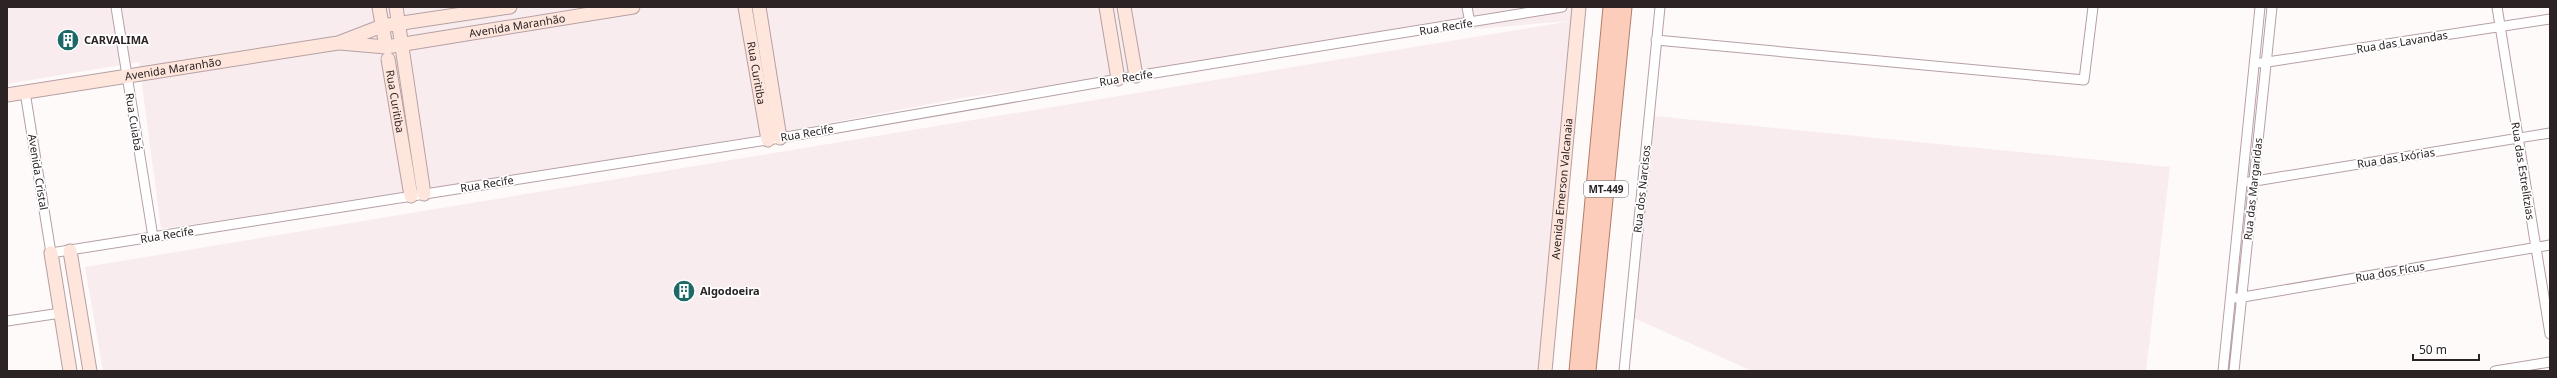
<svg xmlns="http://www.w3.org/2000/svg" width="2557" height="378" viewBox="0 0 2557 378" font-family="'Noto Sans',sans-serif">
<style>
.built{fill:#f9ecee}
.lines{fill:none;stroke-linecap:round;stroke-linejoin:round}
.street-casing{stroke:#b6a0a4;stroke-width:11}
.secondary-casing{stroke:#b6a0a4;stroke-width:15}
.primary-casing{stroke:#b27c69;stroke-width:17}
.street{stroke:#fff;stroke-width:9}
.secondary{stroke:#fee6dd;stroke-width:13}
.primary{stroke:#fdcdbb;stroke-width:15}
.labels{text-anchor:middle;stroke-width:3.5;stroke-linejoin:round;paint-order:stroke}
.shield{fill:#fff;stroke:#6b6566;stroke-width:1}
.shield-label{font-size:10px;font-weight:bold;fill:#2b2324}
.street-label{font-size:11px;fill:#2b2324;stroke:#fff}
.poi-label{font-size:11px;font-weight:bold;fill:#2b2324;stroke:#fff;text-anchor:start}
</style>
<rect width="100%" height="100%" fill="#fefafa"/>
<path class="built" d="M7,7H1579L1544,371H103L85,267L1571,21L1461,30L968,97L781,132L398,194L161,229L139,62L7,84Z
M1654,116L2170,167L2146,371H1752L1634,318Z"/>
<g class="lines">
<g class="street-casing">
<path id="street" d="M116,7L153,237
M1467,7L1470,23
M2497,7L2550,334
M1656,40L2084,80L2093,7
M2261,63L2550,19
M25,92L51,253L780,138L1136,76L1562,7
M2249,182L2550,133
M2237,298L2550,245
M7,321L61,313
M1624,371L1660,7
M2223,371L2260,7
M2234,371L2272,7
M2495,371L2550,362"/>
</g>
<g class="secondary-casing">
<g id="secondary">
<path d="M379,7L386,47"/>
<path d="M396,7L424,194"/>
<path id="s1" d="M745,7L768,140"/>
<path d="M759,7L780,138"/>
<path d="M1106,7L1118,79"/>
<path d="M1124,7L1136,76"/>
<path id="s2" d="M340,43L386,47L633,7"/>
<path id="s3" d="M388,59L411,196"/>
<path id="s4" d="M7,95L338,43L382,26L510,7"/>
<path d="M70,251L90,371"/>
<path d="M51,253L70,371"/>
<path id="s5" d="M1545,371L1579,7"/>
</g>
</g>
<g class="primary-casing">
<path id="primary" d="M1577,371L1611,7
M1588,371L1624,7"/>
</g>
<use href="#street" class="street"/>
<use href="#secondary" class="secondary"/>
<use href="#primary" class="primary"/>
</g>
<defs>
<g id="building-disc" transform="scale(1.15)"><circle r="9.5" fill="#1d6967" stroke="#fff"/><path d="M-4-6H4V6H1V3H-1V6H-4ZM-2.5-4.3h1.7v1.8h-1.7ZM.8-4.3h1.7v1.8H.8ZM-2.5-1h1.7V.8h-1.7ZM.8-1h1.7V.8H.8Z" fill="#fff"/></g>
</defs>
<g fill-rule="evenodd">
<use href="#building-disc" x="68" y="40"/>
<use href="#building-disc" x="684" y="291"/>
</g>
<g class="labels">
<rect class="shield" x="1584" y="181" width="44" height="16" rx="3"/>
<g class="shield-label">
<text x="1606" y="193">MT-449</text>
</g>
<g class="street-label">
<text dy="4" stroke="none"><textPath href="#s2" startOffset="179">Avenida Maranhão</textPath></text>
<text transform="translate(1446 27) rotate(-9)" y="4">Rua Recife</text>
<text transform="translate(2402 42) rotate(-9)" y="4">Rua das Lavandas</text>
<text dy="4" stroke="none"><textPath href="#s4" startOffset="168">Avenida Maranhão</textPath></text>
<text dy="4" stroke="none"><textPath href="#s1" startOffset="67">Rua Curitiba</textPath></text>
<text transform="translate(1126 78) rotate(-9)" y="4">Rua Recife</text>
<text dy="4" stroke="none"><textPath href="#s3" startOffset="43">Rua Curitiba</textPath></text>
<text transform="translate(134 122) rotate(81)" y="4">Rua Cuiabá</text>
<text transform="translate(807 133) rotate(-10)" y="4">Rua Recife</text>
<text transform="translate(2396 158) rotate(-9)" y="4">Rua das Ixórias</text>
<text transform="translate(2523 171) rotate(81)" y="4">Rua das Estrelítzias</text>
<text transform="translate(38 172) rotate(81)" y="4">Avenida Cristal</text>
<text transform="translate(487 184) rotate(-9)" y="4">Rua Recife</text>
<text dy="4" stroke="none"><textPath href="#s5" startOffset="183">Avenida Emerson Valcanaia</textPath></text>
<text transform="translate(1642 189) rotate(-84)" y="4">Rua dos Narcisos</text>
<text transform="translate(2253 189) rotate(-84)" y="4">Rua das Margaridas</text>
<text transform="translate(167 235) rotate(-9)" y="4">Rua Recife</text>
<text transform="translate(2390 272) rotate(-10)" y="4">Rua dos Fícus</text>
</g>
<g class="poi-label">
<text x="84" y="44">CARVALIMA</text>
<text x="700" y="295">Algodoeira</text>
</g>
</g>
<rect width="2557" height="378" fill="none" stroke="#2b2324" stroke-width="16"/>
<path d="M2413 354v6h66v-6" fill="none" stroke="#2b2324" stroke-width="2"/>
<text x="2419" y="354" font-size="12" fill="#2b2324" stroke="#ffffff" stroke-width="3" paint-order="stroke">50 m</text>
</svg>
